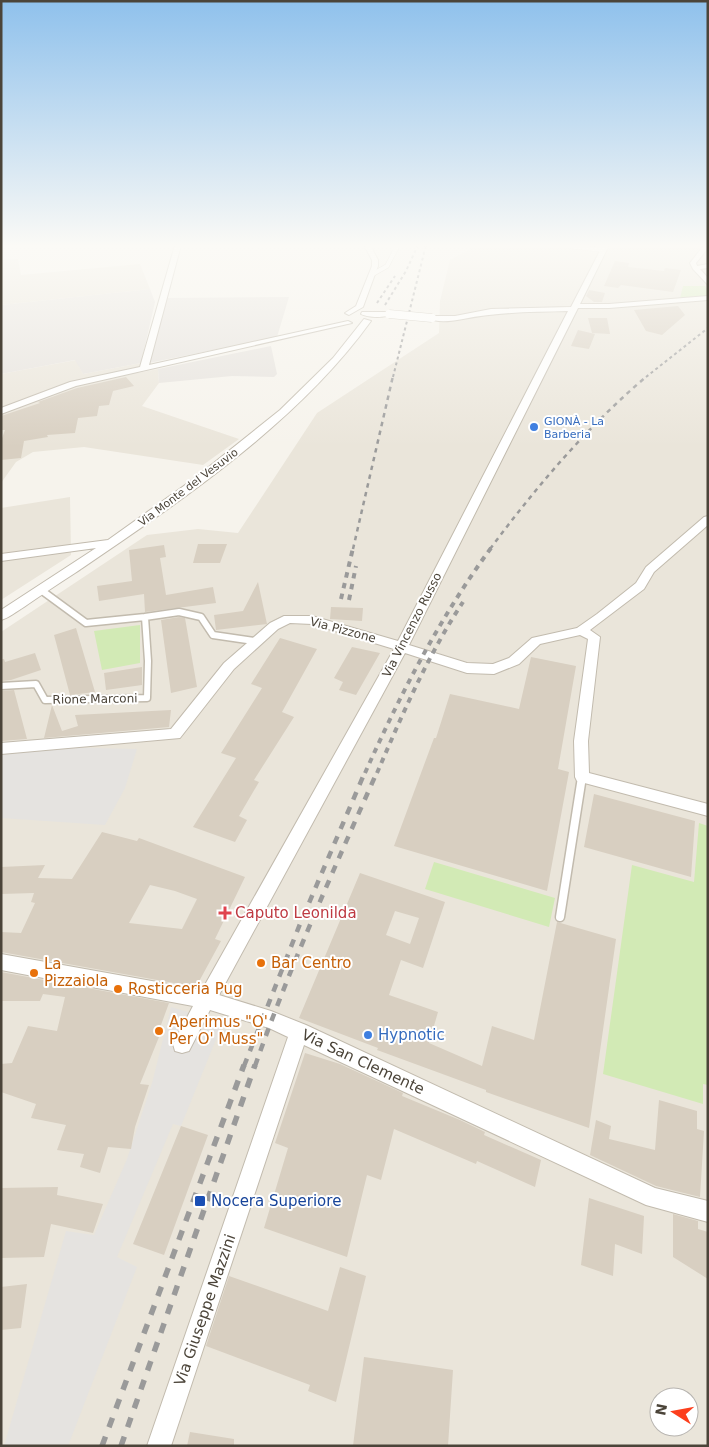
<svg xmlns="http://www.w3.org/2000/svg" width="709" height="1447" viewBox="0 0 709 1447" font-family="'DejaVu Sans',sans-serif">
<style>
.residential{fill:#eae5da;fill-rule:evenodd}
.industrial{fill:#e6e2dd}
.green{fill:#d2eab5}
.parking{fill:#e5e3e0}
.building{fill:#d8cfc1;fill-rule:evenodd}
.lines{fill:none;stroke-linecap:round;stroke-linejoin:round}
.service-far2-casing{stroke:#c2bbae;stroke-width:5}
.service-far1-casing{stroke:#c2bbae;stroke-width:9}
.service-casing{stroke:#c2bbae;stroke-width:11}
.minor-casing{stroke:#c2bbae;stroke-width:2}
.service-far2{stroke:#fff;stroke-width:4}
.service-far1{stroke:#fff;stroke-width:6}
.service{stroke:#fff;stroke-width:8}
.minor{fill:#fff;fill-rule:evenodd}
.rail-far4{stroke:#9a9a9a;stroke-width:2;stroke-dasharray:3 3;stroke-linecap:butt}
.rail-far3{stroke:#9a9a9a;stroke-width:2.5;stroke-dasharray:4.5 4.5;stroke-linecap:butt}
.rail-far2{stroke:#9a9a9a;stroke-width:4;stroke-dasharray:5.5 5.5;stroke-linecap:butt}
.rail-far1{stroke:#9a9a9a;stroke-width:4.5;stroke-dasharray:8 8;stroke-linecap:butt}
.rail{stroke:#9a9a9a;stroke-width:5.5;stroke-dasharray:10 10;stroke-linecap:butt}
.minor-bridge-casing{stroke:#c2bbae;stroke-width:9;stroke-linecap:butt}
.minor-bridge{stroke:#fff;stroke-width:8}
.shop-dot{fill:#3f7fe0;stroke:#fff;stroke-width:2}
.health-dot{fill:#e0444e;stroke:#fff;stroke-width:2}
.food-dot{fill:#e8710a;stroke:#fff;stroke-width:2}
.transit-dot{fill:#1a4fb4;stroke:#fff;stroke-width:2}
.labels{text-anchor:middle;stroke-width:4;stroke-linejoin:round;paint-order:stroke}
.far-shop-label{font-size:11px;fill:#366cbe;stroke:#fff;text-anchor:start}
.far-street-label{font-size:11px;fill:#4b4439;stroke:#fff}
.street-label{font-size:12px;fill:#4b4439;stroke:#fff}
.near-health-label{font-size:15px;fill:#be3a42;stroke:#fff;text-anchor:start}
.near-food-label{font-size:15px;fill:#c56008;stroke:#fff;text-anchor:start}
.near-shop-label{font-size:15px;fill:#366cbe;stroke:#fff;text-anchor:start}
.near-street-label{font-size:15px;fill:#4b4439;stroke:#fff}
.near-transit-label{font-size:15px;fill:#164399;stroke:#fff;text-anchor:start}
</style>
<rect width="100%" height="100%" fill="#f6f3ec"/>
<path class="residential" d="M478,245H708V1446H1V632L147,535L198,529L238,533L317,413L439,333L440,301L450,260ZM659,1397H689V1427H659Z
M18,259L21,275L140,264L150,289L1,305V260Z
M76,360L83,374L141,363L137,373L158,369L159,383L142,406L239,439L203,465L84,447L33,452L16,462L1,483V374Z
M70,497L71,555L1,600V508Z"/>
<path class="industrial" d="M150,289L155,302L141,363L83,374L75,360L1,374V305Z
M289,297L277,337L149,363L167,298Z
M271,346L277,374L274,377L232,376L159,383L158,369Z"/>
<path class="green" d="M683,286H705L708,290V295L704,297L680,298Z
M140,625V663L102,670L94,631Z
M699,823L708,826V1085L703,1084V1104L603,1074L632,865L694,882Z
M434,862L555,898L549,927L425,889Z"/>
<path class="parking" d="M52,747L137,749L125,788L105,825L1,818V752Z
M171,1007L223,1022L181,1126L173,1124L117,1257L137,1267L68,1446H4L66,1231L94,1235L127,1159L152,1083Z"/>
<path class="building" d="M615,261L629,263L628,267L664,271L665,268L681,270L673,292L621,285L618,288L604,286Z
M589,290L605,293L602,302H594L586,296Z
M678,306L685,315L662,335L646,331L634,310Z
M588,318H607L610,334L592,333Z
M578,330L595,334L589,349L571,346Z
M126,377L134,386L113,391L109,405L99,406L97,416L78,418L75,433L47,435L48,437L24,441L21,458L1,460V441L5,430H1V416L40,403L38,402L77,388Z
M198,544H227L220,563H193Z
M164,545L166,557L160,558L166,595L213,587L216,603L145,612L144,594L99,601L97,586L132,581L129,550Z
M258,582L267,624L216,630L214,615L243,611Z
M331,607L363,608L362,621L330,619Z
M179,617L185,618L197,687L171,693L161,620Z
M76,628L95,692L70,695L54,635Z
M280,638L317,649L282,712L294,717L254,780L259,782L239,816L247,820L235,842L193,827L236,758L221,753L262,688L251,684Z
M352,647L380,653L356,695L339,690L343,682L334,678Z
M35,653L41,670L11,680L1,681V659H4L5,662Z
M531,657L576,666L558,769L569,772L547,891L394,846L434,738H436L450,694L519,709Z
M142,667V685L106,690L104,673Z
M14,690L27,739L1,741V691Z
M52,705L62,731L78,726L75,715L171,710L169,727L44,738Z
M594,794L695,821L691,877L584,847Z
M102,832L137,841L139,838L245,877L215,939L221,941L196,987L1,952V932L21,933L35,903L31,902L34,893L1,894V867L45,865L38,878L72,879ZM150,885L175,891L197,899L182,929L129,923Z
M360,873L445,902L423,968L401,960L389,995L438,1012L429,1043L482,1066L492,1026L534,1040L557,922L616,939L589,1128L486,1092V1090L377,1050L378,1048L299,1018ZM395,911L419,918L410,944L386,935Z
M1,972L169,1003L157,1036L159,1037L140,1084L149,1085L135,1127L131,1149L108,1147L100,1173L80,1167L84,1154L57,1150L66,1125L31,1118L36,1104L1,1092V1064L12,1063L28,1026L57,1031L65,997L43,994L40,1001H1Z
M305,1053L340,1064L403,1093L402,1096L460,1120L485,1132L484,1135L541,1160L535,1187L477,1161L476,1164L394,1129L381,1180L367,1175L347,1257L264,1228L288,1148L275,1143Z
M659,1100L697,1111V1129L704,1131L700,1197L656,1186L590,1155L596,1120L611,1126L609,1139L655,1150Z
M181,1126L208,1135L164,1255L133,1244Z
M58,1187L57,1195L103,1204L93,1233L51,1224L44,1257L1,1258V1188Z
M589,1198L644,1216L642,1254L615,1244L613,1276L581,1265Z
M673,1214L698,1221V1229L708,1232V1279L673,1257Z
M340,1267L366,1276L336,1402L308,1391L310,1385L206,1346L229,1276L328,1311Z
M27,1284L21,1328L1,1330V1287Z
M364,1357L453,1370L448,1446H353Z
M190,1432L234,1439V1446H187Z"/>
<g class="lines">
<g class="service-far2-casing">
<path id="service-far2" d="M558,245L603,250
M373,274L387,266L398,245"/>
</g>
<g class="service-far1-casing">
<path id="service-far1" d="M145,617L179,612L201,617L213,635L254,641
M1,686L36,684L45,700L147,698L148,661L145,617L86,623L41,590"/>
</g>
<g class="service-casing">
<path id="service" d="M560,917L582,777"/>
</g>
<g class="minor-casing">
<path id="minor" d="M175,245H181L149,365L348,321L352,323L76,386L1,414V408L70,382L140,367Z
M364,245H370L378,260V266L363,307L349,315L345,313L356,306L372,266V260Z
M603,245H609L580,304H609L708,296V300L609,308H578L409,645L467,663L493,664L509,658L532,638L577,628L597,614L636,583L646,567L704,517L708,516V525L654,572L644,589L590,630L600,637L588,741L589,773L708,804V816L577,781L575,777L574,741L588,639L580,635L540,644L519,664L494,674L467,673L405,653L219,995L271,1011L306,1025L655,1188L708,1201V1222L646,1205L304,1045L171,1446H147L288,1037L269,1028L210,1010L189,1051L182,1053L175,1051L173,1044L193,1006L1,970V954L202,990L394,649L312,624L290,623L278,629L234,669L180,738L1,754V743L171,729L224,663L270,623L284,616H312L398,641L568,311C533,312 498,312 463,319C453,321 436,323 428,318L432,316H455L491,309L571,307Z
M704,245H708V248L696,263L697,266L708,264V268L700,269L708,278V285L693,269L690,263Z
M362,312H389L393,314C386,318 368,318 361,314Z
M364,319L371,321C298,423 178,503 75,573C58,584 41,595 24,607C17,611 9,618 1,620V610L96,548L1,561V554L108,540L195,478L280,410L333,358Z"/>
</g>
<use href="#service-far2" class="service-far2"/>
<use href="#service-far1" class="service-far1"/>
<use href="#service" class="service"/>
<use href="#minor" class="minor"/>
<path class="rail-far4" d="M377,303L395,276
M385,305L406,271L418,245
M393,377L426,245
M646,377L708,328"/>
<path class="rail-far3" d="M353,549L393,376
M490,549C537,486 587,427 647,376"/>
<path class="rail-far2" d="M341,599L353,548
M349,600L356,566
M365,773C400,695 440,617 491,548
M377,773C402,715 428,655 463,602"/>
<path class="rail-far1" d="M244,1066L300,924L365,772
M255,1066C290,966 334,869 377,772"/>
<path class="rail" d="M102,1446L244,1065
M121,1446L255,1065"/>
<g class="minor-bridge-casing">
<path id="minor-bridge" d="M389,314L432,318"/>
</g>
<use href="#minor-bridge" class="minor-bridge"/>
</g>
<linearGradient id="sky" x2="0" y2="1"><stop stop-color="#8fc1ec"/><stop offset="0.55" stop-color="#fbfaf6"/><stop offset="1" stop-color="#fbfaf6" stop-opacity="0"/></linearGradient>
<rect width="709" height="447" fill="url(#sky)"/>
<g class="shop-dot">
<circle cx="534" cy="427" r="5"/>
<circle cx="368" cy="1035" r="5"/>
</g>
<path class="health-dot" d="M222.5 905.5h5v5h5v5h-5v5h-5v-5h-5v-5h5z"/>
<g class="food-dot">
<circle cx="261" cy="963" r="5"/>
<circle cx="34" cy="973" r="5"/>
<circle cx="118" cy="989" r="5"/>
<circle cx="159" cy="1031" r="5"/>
</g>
<rect class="transit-dot" x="194" y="1195" width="12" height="12" rx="2.5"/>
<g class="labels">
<g class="far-shop-label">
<text x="544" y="425">GIONÀ - La<tspan x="544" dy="13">Barberia</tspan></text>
</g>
<g class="far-street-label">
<text transform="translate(188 487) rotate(-37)" y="4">Via Monte del Vesuvio</text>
</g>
<g class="street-label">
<text transform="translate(412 625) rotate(-63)" y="4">Via Vincenzo Russo</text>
<text transform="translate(343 630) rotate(15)" y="4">Via Pizzone</text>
<text transform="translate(95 699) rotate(-1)" y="4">Rione Marconi</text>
</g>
<g class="near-health-label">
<text x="235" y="918">Caputo Leonilda</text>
</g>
<g class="near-food-label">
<text x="271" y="968">Bar Centro</text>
<text x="44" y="969">La<tspan x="44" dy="17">Pizzaiola</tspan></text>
<text x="128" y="994">Rosticceria Pug</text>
<text x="169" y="1027">Aperimus "O'<tspan x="169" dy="17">Per O' Muss"</tspan></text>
</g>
<g class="near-shop-label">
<text x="378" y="1040">Hypnotic</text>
</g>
<g class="near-street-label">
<text transform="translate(363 1062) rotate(25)" y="5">Via San Clemente</text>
<text transform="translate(205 1310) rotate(-71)" y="5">Via Giuseppe Mazzini</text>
</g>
<g class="near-transit-label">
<text x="211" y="1206">Nocera Superiore</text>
</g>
</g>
<rect width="709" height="1447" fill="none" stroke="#4b4439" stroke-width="5"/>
<g transform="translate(674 1412) rotate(281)"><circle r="24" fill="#ffffff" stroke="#b7b4b0"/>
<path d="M0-4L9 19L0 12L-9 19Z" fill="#fc3f1d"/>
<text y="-8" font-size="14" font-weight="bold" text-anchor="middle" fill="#4b4439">N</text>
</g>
</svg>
